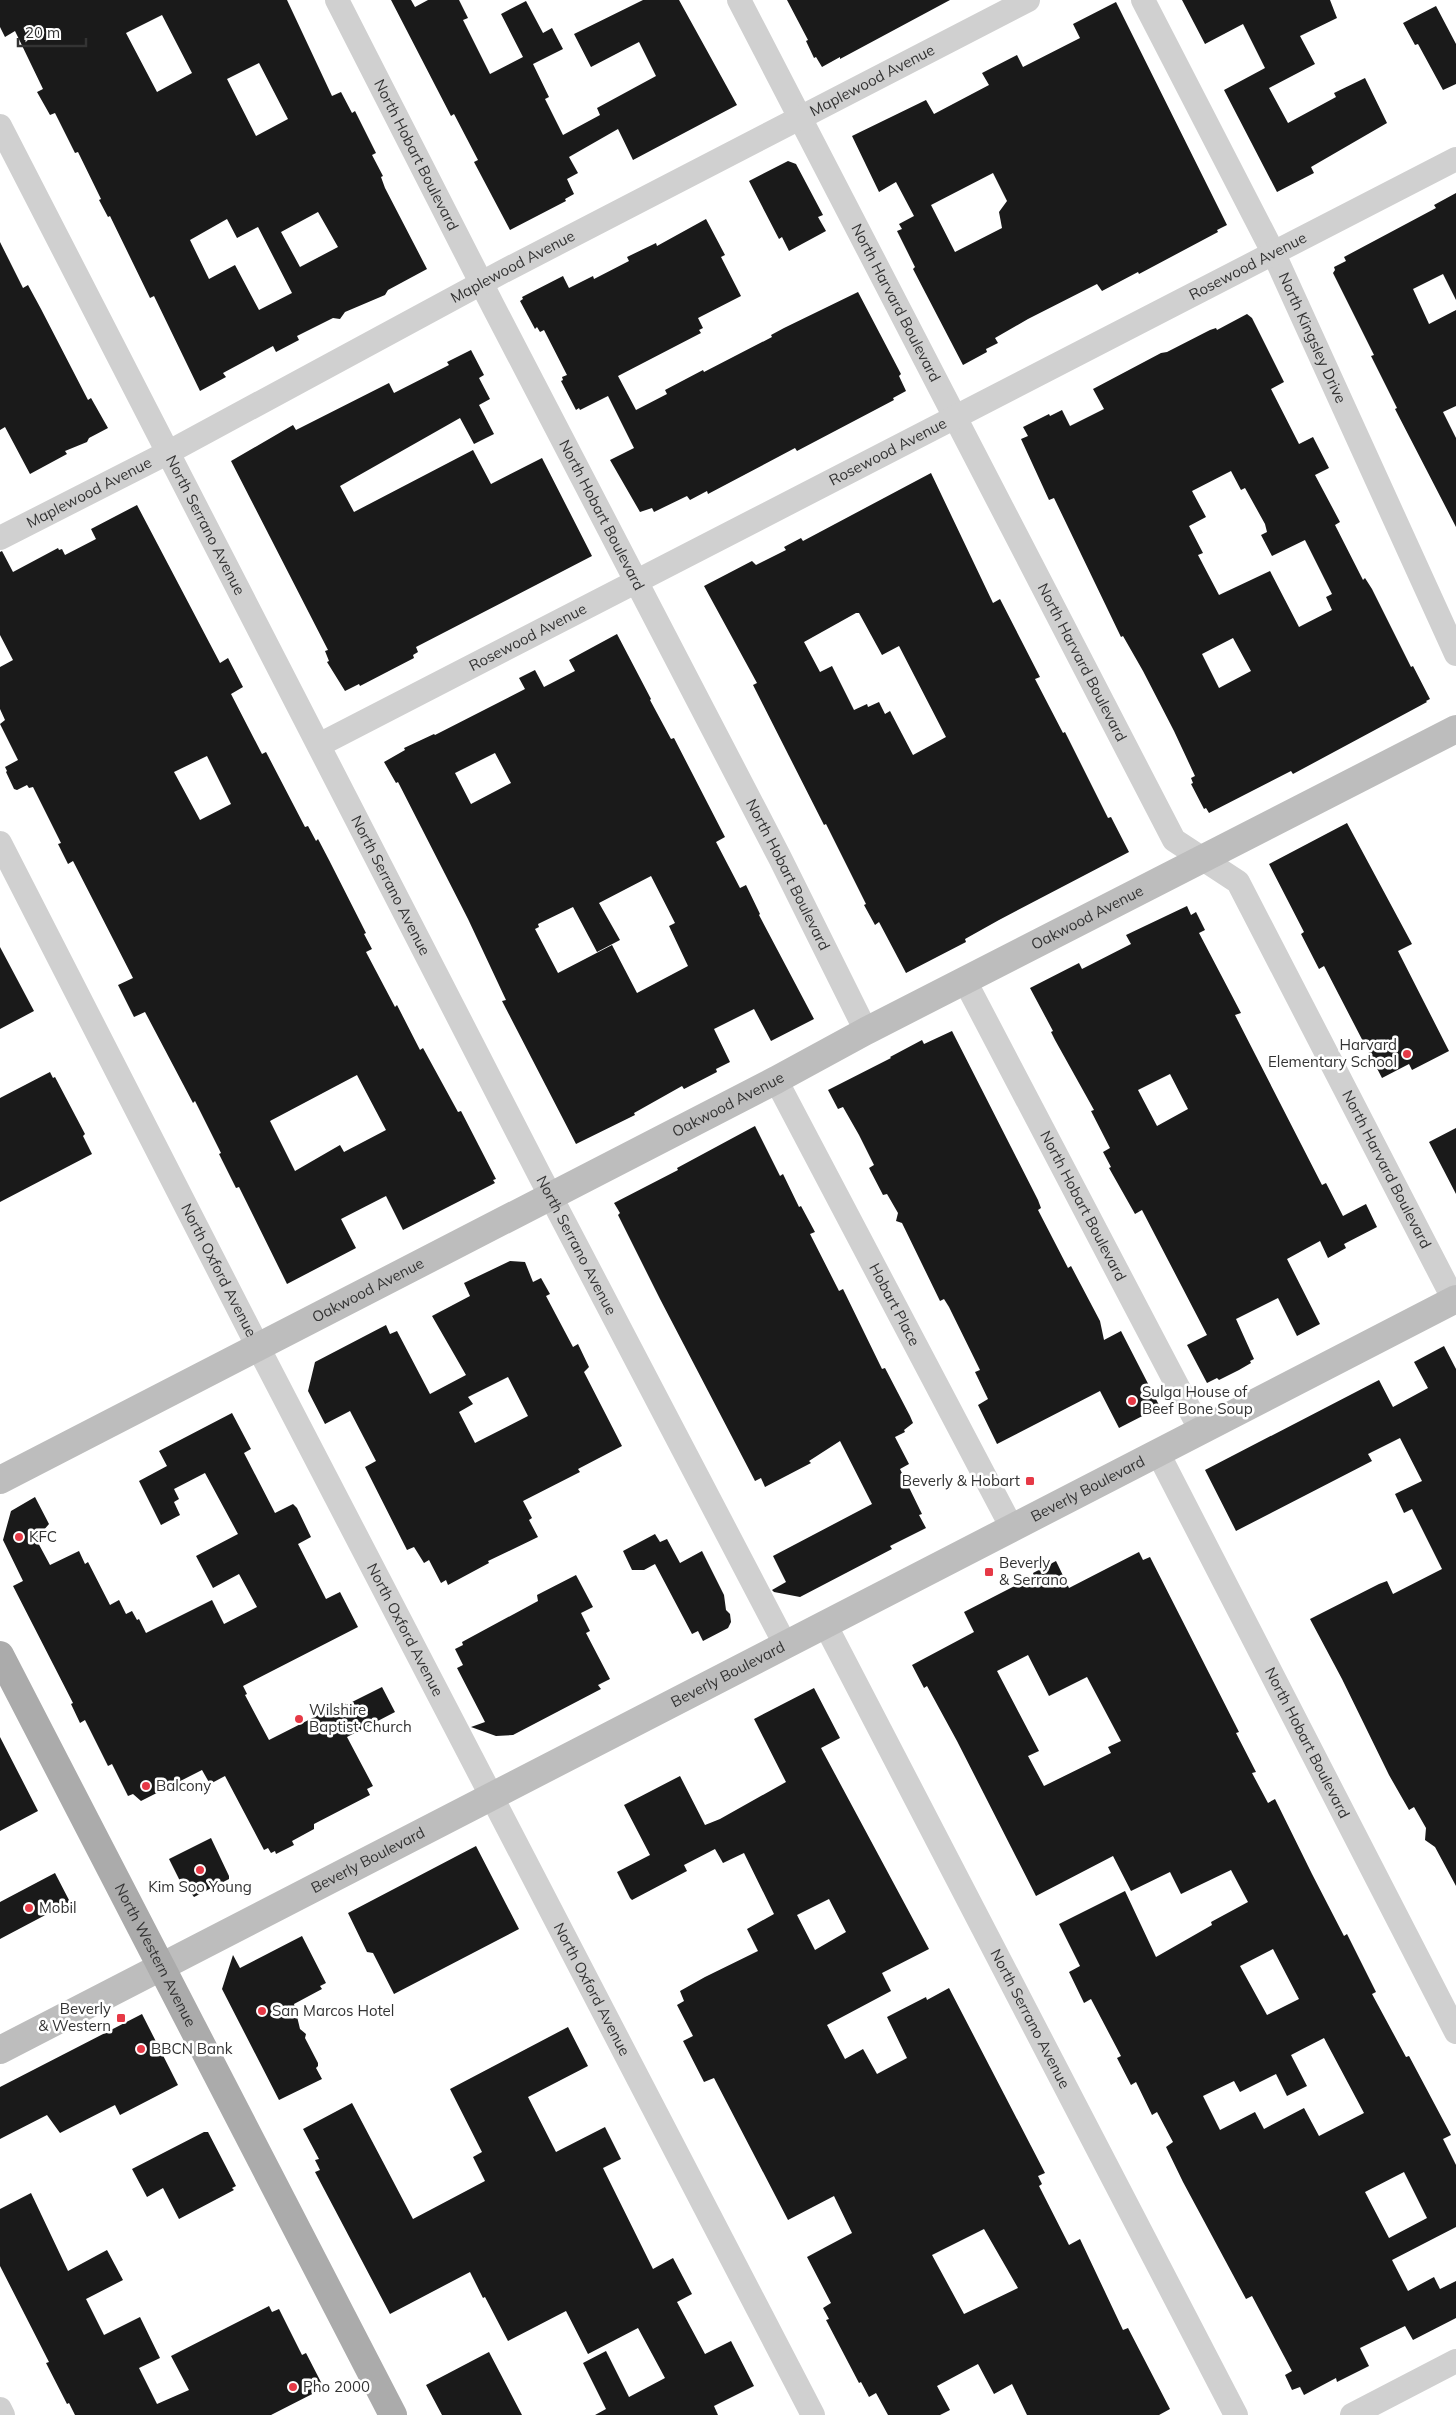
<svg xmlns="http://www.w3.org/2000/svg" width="1456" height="2415" viewBox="0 0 1456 2415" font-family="Mulish,sans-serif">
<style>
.building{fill:#1a1a1a;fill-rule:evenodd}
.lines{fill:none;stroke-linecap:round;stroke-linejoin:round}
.street{stroke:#d0d0d0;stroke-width:24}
.secondary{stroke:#bdbdbd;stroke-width:28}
.primary{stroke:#ababab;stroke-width:28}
.poi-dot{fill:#e63946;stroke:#fff;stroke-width:2}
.labels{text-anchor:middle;stroke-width:5;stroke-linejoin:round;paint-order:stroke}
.street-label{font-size:15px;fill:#333;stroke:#fff}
.poi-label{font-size:15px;fill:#333;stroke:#fff;text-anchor:start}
</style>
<rect width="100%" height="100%" fill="#fff"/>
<path class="building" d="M0,0H287L332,96L341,92L352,113L355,111L376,153L372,155L383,176L381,177L385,188L427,269L388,290L385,295L345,312L340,319L333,318L297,336L299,340L276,352L273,346L223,373L226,377L200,391L154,296L150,298L110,216L108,217L99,200L101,199L78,152L75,153L55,113L50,115L37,92L43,89L15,31L5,37L0,27ZM162,15L192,73L157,92L126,33ZM259,63L288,119L256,136L227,79ZM318,212L338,247L300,267L281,232ZM227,219L237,238L258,227L292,293L259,310L235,265L209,279L190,240Z
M391,0H411L415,7L428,0H459L468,18L463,20L490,74L523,57L501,14L526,1L543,33L552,28L563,49L533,64L549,97L545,99L563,135L600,115L597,108L656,76L639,42L591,67L574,34L643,0H679L737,105L633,160L618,129L569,157L578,173L567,179L574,194L565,199L566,201L510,230L474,162L478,160L454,114L451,116Z
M787,0H950L840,59V57L822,67L816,57L814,58L806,41L808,40Z
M1182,0H1330L1337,18L1300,36L1315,64L1269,88L1288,123L1336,97L1334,93L1365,78L1387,123L1311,167L1314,173L1277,192L1224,90L1265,68L1243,24L1205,44Z
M1116,2L1227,225L1217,230L1218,232L1139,274L1138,272L1102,291L1097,284L1028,319L995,338L998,343L986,349L987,352L963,365L913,269L915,267L897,231L902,229L899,224L914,216L896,182L879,192L852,136L926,100L934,114L989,85L982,73L1017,55L1023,67L1080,38L1073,24ZM993,173L1007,201L999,212L1002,228L955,252L931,205Z
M1436,6L1456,44V84L1443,90L1418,44L1415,45L1403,23Z
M788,161L796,164L823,215L818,217L826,231L789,251L782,237L779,239L749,181Z
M1456,193V300L1443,274L1413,289L1429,324L1456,310V406L1443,412L1456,438V527L1395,409L1397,408L1371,356L1374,355L1333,273L1335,270L1334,267L1346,261L1344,257L1436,208L1434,205Z
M706,219L725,255L721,257L741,296L698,318L703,328L699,330L701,333L618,376L636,410L667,394L665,390L703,370L704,372L772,337L771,335L784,328L858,292L901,374L899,376L906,391L893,398L894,400L797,451L795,448L708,494L707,491L690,500L687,496L654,512L652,508L640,512L610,460L634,448L608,396L580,410L579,408L576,410L561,381L563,380L562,377L567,375L544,330L540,332L537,327L535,329L520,301L523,299L522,297L563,276L569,288L593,276L594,279L629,261L627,257L656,243L657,246Z
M0,242L23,288L28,285L41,309L88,400L91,398L108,428L89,438L87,442L65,451L67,454L30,474L5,427L0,430Z
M1247,314L1252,318L1284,382L1271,389L1299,444L1313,437L1329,468L1315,475L1340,522L1335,525L1363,580L1365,578L1372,589L1411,667L1413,666L1430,699L1426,701L1427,702L1293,774L1291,771L1209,813L1206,808L1204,809L1191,784L1193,783L1191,778L1195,776L1174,731L1143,671L1123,636L1121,637L1054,498L1049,500L1021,439L1028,436L1023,427L1049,414L1050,416L1062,410L1070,426L1104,409L1093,389L1161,353L1167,352L1210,330L1216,328L1217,330ZM1231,471L1241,490L1245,488L1265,524L1267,532L1261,535L1272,556L1305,540L1332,594L1326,597L1332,610L1299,627L1270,571L1219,595L1198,555L1203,553L1189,526L1206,517L1192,491ZM1233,638L1251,671L1219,688L1202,654Z
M471,350L484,375L479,378L490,399L479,405L494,434L474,444L460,418L340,486L354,512L473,450L491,484L542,458L592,556L416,647L418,652L413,655L414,658L360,686L359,684L345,691L327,662L329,661L325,651L328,650L231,461L293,425L296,430L389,383L394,393L449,365L447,362Z
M931,473L993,603L1000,599L1040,677L1035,679L1063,733L1065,732L1108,818L1111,817L1129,852L999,920L965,939L966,942L906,973L879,922L875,925L864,905L866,904L826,824L824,825L753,685L757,683L704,586L752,561L756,565L786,550L784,547L801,538L803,541ZM856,613H859L882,655L899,646L946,737L913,755L890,711L885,714L879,702L868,707L867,704L854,710L832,666L820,672L804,642Z
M137,505L220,663L228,658L243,687L231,694L262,754L266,752L305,827L308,826L316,841L318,839L329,860L366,933L364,934L372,949L366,952L395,1007L397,1005L420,1050L423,1048L458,1112L461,1111L496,1179L493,1180L495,1183L403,1230L386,1196L341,1219L356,1248L287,1284L239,1187L236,1188L219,1154L221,1153L195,1101L193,1103L145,1012L134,1017L118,985L133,978L73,861L68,864L58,844L61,843L33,787L29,788L27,785L17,790L14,789L6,772L7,771L5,767L18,760L0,724L5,720L0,709V667L13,660L0,635V552L2,551L13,572L58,548L59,550L62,549L65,555L96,539L91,529ZM207,756L231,804L200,820L174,772ZM357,1075L386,1130L344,1152L340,1145L295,1171L270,1121Z
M617,634L651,699L650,700L671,739L674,738L725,837L716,842L740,888L746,885L760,914L759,915L814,1019L771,1041L754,1009L714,1029L730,1062L716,1069L717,1072L684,1089L682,1086L634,1113L635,1115L576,1144L502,1001L506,1000L468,919L398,782L396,783L384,762L405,750L404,748L434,734L435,735L525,689L519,678L535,670L544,687L575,671L569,660ZM495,753L511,783L471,804L455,773ZM651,876L675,923L669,926L688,966L637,993L612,945L558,973L535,929L539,927L538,924L573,907L597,952L620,940L599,903Z
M1347,823L1412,944L1398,951L1449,1051L1412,1070L1409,1064L1382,1078L1324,966L1319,969L1301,934L1304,932L1269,864Z
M1187,906L1191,915L1196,912L1205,930L1199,933L1241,1013L1235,1015L1322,1185L1326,1183L1343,1216L1366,1204L1377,1227L1344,1244L1346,1248L1328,1258L1320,1241L1287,1259L1320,1324L1297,1336L1278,1298L1236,1319L1254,1359L1250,1361L1251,1363L1239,1370L1219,1380L1217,1378L1207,1383L1187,1345L1207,1335L1142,1210L1135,1214L1109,1168L1111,1167L1103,1152L1110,1148L1091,1111L1094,1110L1055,1040L1051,1032L1053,1031L1030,988L1079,963L1082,969L1131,944L1126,935ZM1170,1074L1188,1109L1157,1126L1138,1090Z
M0,947L34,1011L0,1029Z
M952,1031L1038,1200L1041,1208L1038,1210L1068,1268L1071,1266L1100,1321L1104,1340L1121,1331L1160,1407L1119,1428L1100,1391L997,1444L978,1405L988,1399L975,1372L980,1370L949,1307L944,1299L940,1301L902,1223L896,1221L898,1213L887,1194L883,1195L869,1168L874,1165L859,1135L843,1107L838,1109L828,1090L891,1058L890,1057L922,1040L924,1044Z
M50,1072L53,1078L55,1077L85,1134L83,1136L92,1154L0,1202V1098Z
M755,1126L780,1176L783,1174L799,1207L801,1206L815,1232L810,1234L839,1291L843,1289L882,1369L885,1368L910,1416L913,1423L904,1430L905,1432L895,1437L909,1464L900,1469L922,1514L919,1515L926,1528L890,1546L892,1549L800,1597L774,1592L772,1590L786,1582L773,1556L872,1504L840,1441L809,1461L811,1463L765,1487L761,1478L755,1481L660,1299L618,1215L620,1213L614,1203L678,1170L677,1168Z
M1456,1128V1194L1429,1142Z
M510,1261L525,1262L533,1282L541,1278L550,1294L546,1296L573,1347L578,1344L589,1367L584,1372L622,1446L578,1469L580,1472L523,1501L532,1518L529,1520L538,1537L488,1561L489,1563L448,1585L446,1580L441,1583L429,1560L424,1563L414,1547L407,1550L365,1467L376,1461L350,1411L325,1424L308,1391L315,1362L386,1325L390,1334L397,1331L430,1394L466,1375L432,1316L470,1296L464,1283ZM508,1377L528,1416L475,1443L459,1412L473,1404L468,1397Z
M1444,1346L1456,1369V1886L1435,1847L1425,1840L1426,1828L1414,1807L1409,1810L1389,1775L1342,1679L1310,1619L1379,1584L1387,1581L1393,1594L1442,1569L1412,1509L1404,1513L1395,1494L1422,1481L1400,1438L1368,1454L1372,1461L1236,1531L1205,1470L1379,1380L1393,1407L1428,1388L1414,1362Z
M232,1413L251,1449L244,1453L275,1513L293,1504L297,1508L311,1537L298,1544L326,1599L340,1592L358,1627L243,1686L247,1694L245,1695L269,1740L344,1702L346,1705L382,1687L395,1712L347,1737L373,1786L367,1789L370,1795L314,1824V1829L292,1841L294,1845L276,1854L275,1851L271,1853L268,1848L264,1850L225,1776L210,1784L202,1770L141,1801L133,1794L128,1796L112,1764L108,1766L85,1720L80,1723L71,1704L73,1703L13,1586L23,1581L3,1540L11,1511L35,1497L49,1524L36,1539L50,1565L79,1551L85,1564L88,1562L110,1605L119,1600L126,1614L132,1611L137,1620L139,1619L146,1633L212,1600L224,1624L257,1607L239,1574L213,1588L196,1556L238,1534L205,1473L174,1489L179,1499L174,1502L180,1515L161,1525L139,1481L167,1466L159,1451Z
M655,1534L660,1542L667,1539L680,1563L702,1551L724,1595L726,1610L730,1614L731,1622L728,1628L703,1641L698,1631L692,1634L655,1564L644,1570H632L623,1551Z
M1139,1552L1143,1560L1150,1557L1239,1732L1236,1733L1256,1772L1252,1773L1268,1803L1275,1799L1312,1874L1344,1936L1347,1934L1376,1992L1372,1994L1406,2057L1409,2056L1451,2135L1443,2139L1456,2165V2227L1392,2260L1408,2291L1434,2277L1440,2289L1456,2281V2318L1413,2340L1405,2326L1360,2348L1369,2366L1337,2382L1336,2378L1304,2395L1300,2387L1292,2390L1285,2375L1292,2371L1252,2296L1246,2299L1183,2182L1166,2147L1173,2142L1157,2112L1152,2115L1136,2082L1131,2085L1117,2058L1121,2056L1091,1999L1084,2003L1069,1972L1080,1966L1059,1924L1125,1891L1156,1957L1212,1925L1211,1922L1248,1902L1231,1870L1181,1894L1170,1872L1131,1891L1113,1856L1036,1896L957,1741L927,1686L924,1688L912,1665L974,1632L964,1612L1034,1576L1033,1573L1056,1561L1069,1588ZM1028,1655L1049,1696L1087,1677L1121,1741L1108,1747L1111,1753L1044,1786L1028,1756L1039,1751L997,1671ZM1273,1949L1299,1999L1267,2015L1240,1966ZM1324,2038L1364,2113L1319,2136L1304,2108L1264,2129L1255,2112L1220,2130L1203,2096L1234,2081L1240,2092L1276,2074L1287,2096L1307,2086L1291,2055ZM1404,2172L1427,2218L1389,2238L1365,2192Z
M576,1575L593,1607L581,1613L590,1631L586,1633L610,1679L598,1685L601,1689L513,1735L496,1736L471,1727L485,1722L457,1668L463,1665L455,1649L463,1645L462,1642L538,1601L537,1595Z
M814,1688L840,1738L821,1748L929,1949L882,1973L891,1991L827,2025L845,2059L863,2049L877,2074L907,2058L887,2017L926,1997L927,2000L949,1988L1045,2173L1038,2176L1042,2184L1039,2186L1069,2245L1080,2239L1123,2330L1128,2328L1170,2409L1159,2415H1027L1012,2384L994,2394L978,2364L937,2386L950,2410L940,2415H888L876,2393L869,2397L861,2382L859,2383L826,2320L829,2319L823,2308L831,2303L807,2257L852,2233L834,2196L788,2220L714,2078L704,2082L683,2041L693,2036L677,2005L684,2001L680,1991L705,1977L758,1951L747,1929L774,1914L744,1853L723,1863L715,1849L684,1865L687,1871L632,1900L630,1898L617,1872L650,1855L624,1805L680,1776L705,1825L720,1819L786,1782L754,1719ZM829,1899L846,1932L815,1950L797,1915ZM984,2229L1018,2288L964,2314L932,2255Z
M0,1737L38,1811L0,1831Z
M211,1838L229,1876V1879L194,1897L186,1886L182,1885L169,1859Z
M476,1846L519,1929L394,1994L373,1953L367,1952L348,1913Z
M55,1873L70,1902L0,1939V1902Z
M302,1936L326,1983L320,1986L322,1989L294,2004L300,2029L306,2034L305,2038L318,2063V2066L316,2068L322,2079L279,2100L222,1989L233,1955L240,1968Z
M142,2014L178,2085L120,2115L115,2105L60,2133L47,2115L0,2139V2087Z
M568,2027L588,2066L528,2097L556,2152L605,2127L621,2159L603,2168L653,2269L673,2258L692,2294L677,2302L705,2354L731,2341L754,2386L714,2406L718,2415H595L606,2409L583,2363L606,2351L629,2397L665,2378L638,2328L588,2354L566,2311L508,2341L485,2297L483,2298L470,2272L390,2314L315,2172L320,2170L315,2160L319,2159L303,2129L352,2103L413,2219L485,2181L473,2157L482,2152L450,2089Z
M204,2132H208L236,2186L232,2188L234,2190L179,2219L163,2188L147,2197L132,2169Z
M31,2193L68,2271L107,2250L123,2280L86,2299L104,2335L140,2317L160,2358L139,2368L157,2404L189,2390L171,2356L269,2306L272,2312L279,2309L302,2355L306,2353L324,2388L271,2415H75L69,2403L67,2404L46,2363L49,2362L0,2266V2209Z
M489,2352L522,2415H442L426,2385Z"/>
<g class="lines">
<g class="street">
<path id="s1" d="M337,0L493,306L780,858L866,1031"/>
<path id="s2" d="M739,0L1174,840L1238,882L1454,1300"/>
<path id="s3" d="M1143,0L1274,254L1456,654"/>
<path id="s4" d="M0,126L540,1176L785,1644"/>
<path id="s5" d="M0,538L169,452L502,272L1028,0"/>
<path id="s6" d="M319,745L1456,159"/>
<path id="s7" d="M0,843L258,1347L813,2415"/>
<path id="s8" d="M965,981L1201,1431"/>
<path id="s9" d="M776,1080L1012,1528"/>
<path id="s10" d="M1158,1453L1456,2032"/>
<path id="s11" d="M825,1624L1236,2415"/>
<path d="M0,2409L3,2415"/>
<path d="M1352,2415L1456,2361"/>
</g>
<g class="secondary">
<path id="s12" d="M0,1480L776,1080L866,1031L1456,729"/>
<path id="s13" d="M0,2050L1456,1299"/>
</g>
<path class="primary" id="s14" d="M0,1655L393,2415"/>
</g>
<g class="poi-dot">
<circle cx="1407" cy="1054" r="5"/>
<circle cx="1132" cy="1401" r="5"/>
<rect x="1025" y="1476" width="10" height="10" rx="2.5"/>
<circle cx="19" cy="1537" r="5"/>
<rect x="984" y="1567" width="10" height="10" rx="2.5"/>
<circle cx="299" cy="1719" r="5"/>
<circle cx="146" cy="1786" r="5"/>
<circle cx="200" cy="1870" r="5"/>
<circle cx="29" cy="1908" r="5"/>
<circle cx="262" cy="2011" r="5"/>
<rect x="116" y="2013" width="10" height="10" rx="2.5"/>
<circle cx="141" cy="2049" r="5"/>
<circle cx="293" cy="2387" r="5"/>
</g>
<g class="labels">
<g class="street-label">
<text dy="5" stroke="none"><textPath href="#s5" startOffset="985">Maplewood Avenue</textPath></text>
<text dy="5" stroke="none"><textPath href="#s1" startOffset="174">North Hobart Boulevard</textPath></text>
<text dy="5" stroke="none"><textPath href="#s5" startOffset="580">Maplewood Avenue</textPath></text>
<text dy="5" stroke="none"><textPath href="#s6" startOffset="1045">Rosewood Avenue</textPath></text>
<text dy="5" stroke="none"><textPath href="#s2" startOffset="341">North Harvard Boulevard</textPath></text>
<text dy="5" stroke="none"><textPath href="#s3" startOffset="378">North Kingsley Drive</textPath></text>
<text dy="5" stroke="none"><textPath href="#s6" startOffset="640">Rosewood Avenue</textPath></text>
<text dy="5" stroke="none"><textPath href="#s5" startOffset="100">Maplewood Avenue</textPath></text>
<text dy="5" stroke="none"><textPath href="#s1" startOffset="579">North Hobart Boulevard</textPath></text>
<text dy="5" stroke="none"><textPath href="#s4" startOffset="449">North Serrano Avenue</textPath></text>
<text dy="5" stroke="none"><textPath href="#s6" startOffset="235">Rosewood Avenue</textPath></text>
<text dy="5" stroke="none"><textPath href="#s2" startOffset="746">North Harvard Boulevard</textPath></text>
<text dy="5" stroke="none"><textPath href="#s1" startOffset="984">North Hobart Boulevard</textPath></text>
<text dy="5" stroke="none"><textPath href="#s4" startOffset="854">North Serrano Avenue</textPath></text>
<text dy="5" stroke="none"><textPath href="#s12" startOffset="1224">Oakwood Avenue</textPath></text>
<text dy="5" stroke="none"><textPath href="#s12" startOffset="819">Oakwood Avenue</textPath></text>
<text dy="5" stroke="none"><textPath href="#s2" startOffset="1346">North Harvard Boulevard</textPath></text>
<text dy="5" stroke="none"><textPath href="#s8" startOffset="254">North Hobart Boulevard</textPath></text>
<text dy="5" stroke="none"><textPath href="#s4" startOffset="1259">North Serrano Avenue</textPath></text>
<text dy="5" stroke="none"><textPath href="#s7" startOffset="480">North Oxford Avenue</textPath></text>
<text dy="5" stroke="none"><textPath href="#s12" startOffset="414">Oakwood Avenue</textPath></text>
<text dy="5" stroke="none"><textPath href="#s9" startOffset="254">Hobart Place</textPath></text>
<text dy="5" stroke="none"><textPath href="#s13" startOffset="1224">Beverly Boulevard</textPath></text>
<text dy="5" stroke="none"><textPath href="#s7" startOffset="885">North Oxford Avenue</textPath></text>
<text dy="5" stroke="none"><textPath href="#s13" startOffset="819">Beverly Boulevard</textPath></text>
<text dy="5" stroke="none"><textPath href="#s10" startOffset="326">North Hobart Boulevard</textPath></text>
<text dy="5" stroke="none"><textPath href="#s13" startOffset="414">Beverly Boulevard</textPath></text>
<text dy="5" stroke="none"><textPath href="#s14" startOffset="338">North Western Avenue</textPath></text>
<text dy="5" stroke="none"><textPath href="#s7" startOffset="1290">North Oxford Avenue</textPath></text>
<text dy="5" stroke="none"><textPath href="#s11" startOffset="445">North Serrano Avenue</textPath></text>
</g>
<g class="poi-label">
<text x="1397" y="1050" text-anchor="end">Harvard<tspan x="1397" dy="17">Elementary School</tspan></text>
<text x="1142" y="1397">Sulga House of<tspan x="1142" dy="17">Beef Bone Soup</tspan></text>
<text x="1020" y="1486" text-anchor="end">Beverly &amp; Hobart</text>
<text x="29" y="1542">KFC</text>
<text x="999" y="1568">Beverly<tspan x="999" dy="17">&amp; Serrano</tspan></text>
<text x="309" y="1715">Wilshire<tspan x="309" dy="17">Baptist Church</tspan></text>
<text x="156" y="1791">Balcony</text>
<text x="200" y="1892" text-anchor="middle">Kim Soo Young</text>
<text x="39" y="1913">Mobil</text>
<text x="111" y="2014" text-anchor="end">Beverly<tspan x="111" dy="17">&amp; Western</tspan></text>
<text x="272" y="2016">San Marcos Hotel</text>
<text x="151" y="2054">BBCN Bank</text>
<text x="303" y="2392">Pho 2000</text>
</g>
</g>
<path d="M18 38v8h68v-8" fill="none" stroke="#333333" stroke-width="2.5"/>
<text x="25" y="38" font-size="15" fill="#333333" stroke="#ffffff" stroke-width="4" paint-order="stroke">20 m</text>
</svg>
